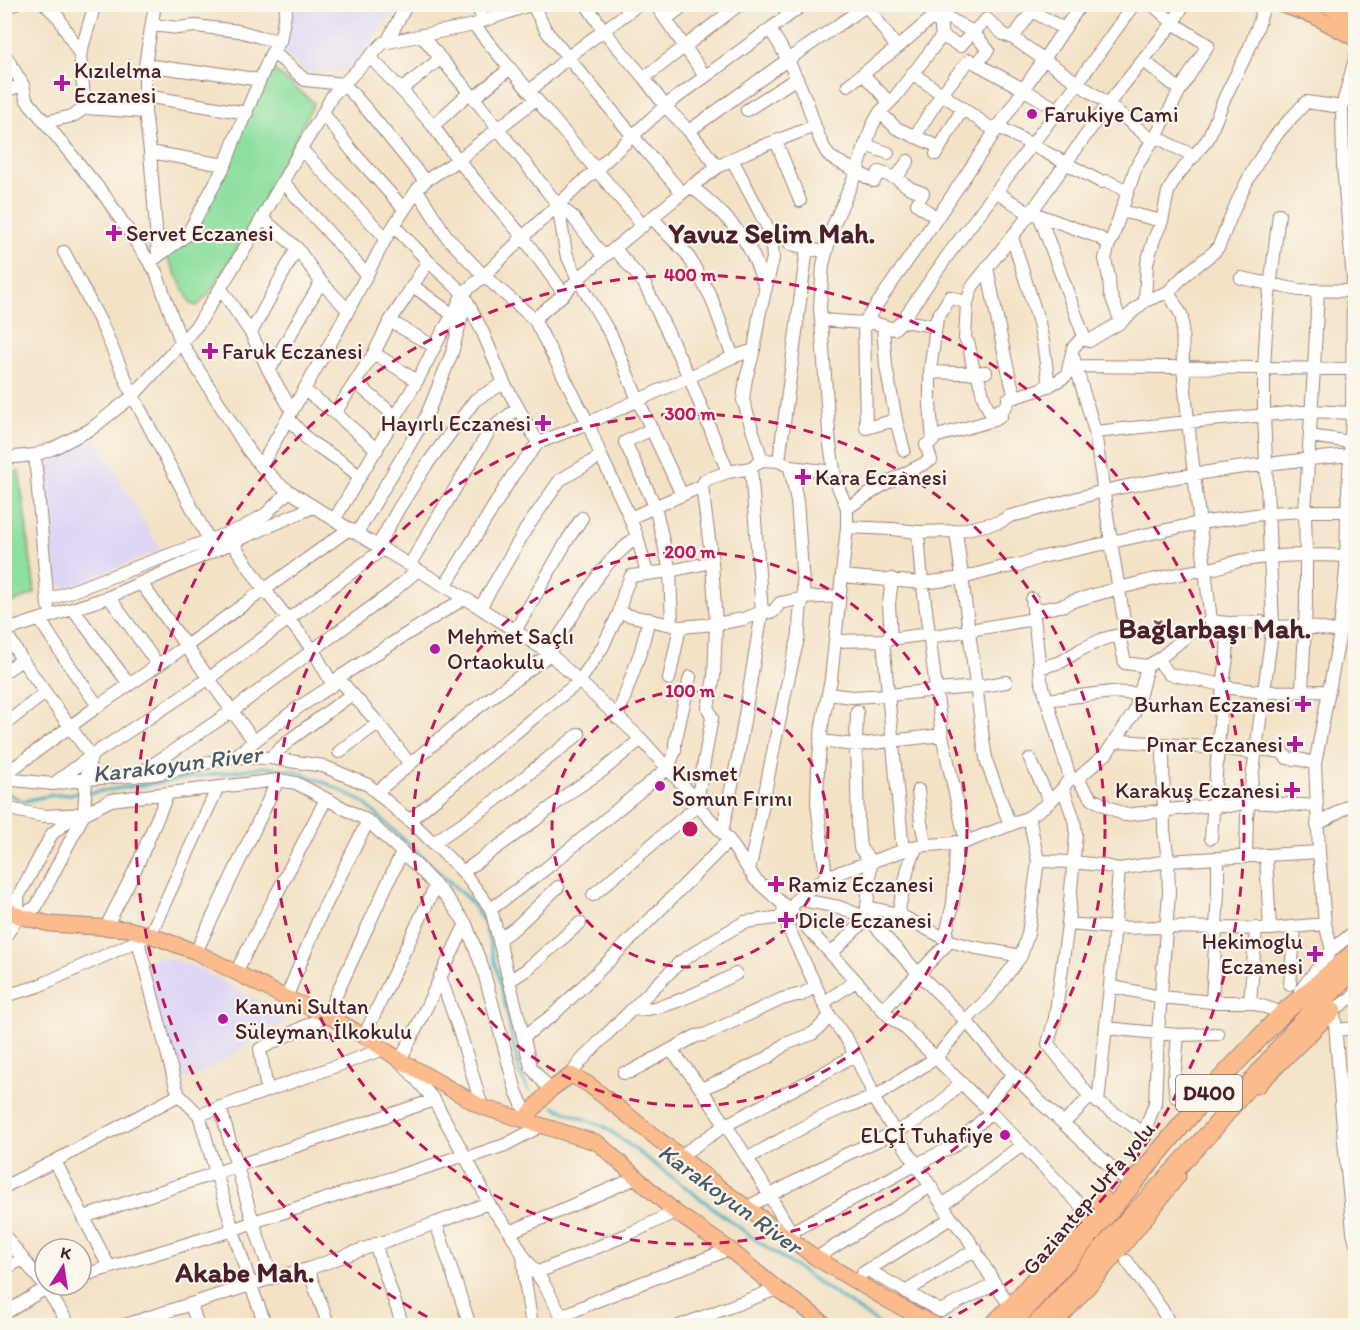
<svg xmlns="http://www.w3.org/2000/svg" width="1360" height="1330" viewBox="0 0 1360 1330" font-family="Itim,sans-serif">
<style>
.built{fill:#ded5f5}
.green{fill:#8ddf9f;stroke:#6c7f65;stroke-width:1.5}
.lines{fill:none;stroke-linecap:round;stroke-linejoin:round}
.stream{stroke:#45b1c3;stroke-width:3}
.minor-casing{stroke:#9e8078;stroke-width:14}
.major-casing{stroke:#9e8078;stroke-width:17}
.highway-casing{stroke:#9e8078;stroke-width:20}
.minor{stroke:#fff;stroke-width:12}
.major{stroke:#fbbb8c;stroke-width:15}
.highway{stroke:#fbbb8c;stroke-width:18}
.ring{fill:none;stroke:#c2185b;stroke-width:3;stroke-dasharray:10 8}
.poi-dot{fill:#b5179e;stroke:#fbf7ec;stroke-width:2}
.labels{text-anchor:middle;stroke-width:4.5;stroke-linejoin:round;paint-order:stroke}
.shield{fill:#fbf7ec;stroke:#7f6065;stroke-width:1.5}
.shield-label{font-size:21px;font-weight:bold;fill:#4a1f2b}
.poi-label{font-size:22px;fill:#4a1f2b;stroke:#fbf7ec;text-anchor:start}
.street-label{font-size:22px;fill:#4a1f2b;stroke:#fbf7ec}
.water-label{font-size:24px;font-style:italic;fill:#485968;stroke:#fbf7ec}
.district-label{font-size:28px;font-weight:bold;fill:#4a1f2b;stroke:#fbf7ec}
.centre{fill:#c2185b;stroke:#fbf7ec;stroke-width:3}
.ring-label{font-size:18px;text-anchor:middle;font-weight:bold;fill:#c2185b;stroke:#fbf7ec;stroke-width:4.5;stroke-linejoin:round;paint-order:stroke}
</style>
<rect width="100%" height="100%" fill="#fbf7ec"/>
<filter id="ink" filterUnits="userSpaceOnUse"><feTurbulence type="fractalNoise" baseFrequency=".0167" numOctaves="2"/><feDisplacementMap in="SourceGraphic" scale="12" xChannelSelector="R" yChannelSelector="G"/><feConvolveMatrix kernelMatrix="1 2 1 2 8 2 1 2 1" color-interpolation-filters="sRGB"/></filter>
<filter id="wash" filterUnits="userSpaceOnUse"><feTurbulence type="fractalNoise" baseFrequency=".008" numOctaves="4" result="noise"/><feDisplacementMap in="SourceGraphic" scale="24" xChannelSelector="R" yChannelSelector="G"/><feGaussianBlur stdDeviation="1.35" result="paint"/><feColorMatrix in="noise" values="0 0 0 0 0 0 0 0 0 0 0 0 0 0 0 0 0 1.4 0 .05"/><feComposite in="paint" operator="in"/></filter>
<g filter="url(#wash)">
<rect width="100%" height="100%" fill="#f3e2c6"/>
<path class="built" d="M287,5H398L349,69L309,74L283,52Z
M95,436L160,550L67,588L52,581L42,461Z
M155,956L191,965L290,1017L206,1071L185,1079L159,1021L146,967Z"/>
<path class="green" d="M269,66L314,103L238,247L209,293L197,306L191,304L166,255L193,232Z
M19,471L35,593L5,606V476Z"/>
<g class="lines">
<path class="stream" d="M4,792L24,801L47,796L81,793
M88,793L263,767L296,771L330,785L363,802L468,899L484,922L500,981L520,1075L529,1091
M554,1107L605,1127L756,1240L882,1326"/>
</g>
</g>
<g filter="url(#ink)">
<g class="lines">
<g class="minor-casing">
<path id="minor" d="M45,4L59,18L80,55
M155,4L145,65V112L150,152L158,255
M477,4L483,21
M532,4L547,32L632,135L682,193
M586,4L604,31L644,78L665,106L689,131L718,167
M655,4L705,76
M781,4L789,15
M925,4L937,21
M1020,4L1064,29
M867,6L897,48
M4,8L14,4
M666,19L686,4
M152,25L178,28L195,26L239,31L260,37L280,41
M474,25C529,93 588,158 643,226
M770,29C786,54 797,77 808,105C814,122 819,143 830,157L874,181L879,172L896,178L910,188L923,193L917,204L937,218
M421,35L474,98L558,205L572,216L604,257
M942,36L960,46L973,32L943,15
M1013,38L1108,104L1153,141
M387,42L407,4
M4,53L23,85L26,99L105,196L156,272L181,342L248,450L261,466L279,484L289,491L349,529L465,598L549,653L641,739L697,801L698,806L729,840L755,879L797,917L883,1010L892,1019L903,1026L991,1112L1082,1207
M271,54L280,58L305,80L344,84L368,111L425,181
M370,57L406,95L433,126L458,160L523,237L564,294
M1143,60L1180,90
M977,64L1023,89L1058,110
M145,65L203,73L209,72L260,80
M912,73L995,131
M863,74L889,102
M644,78L740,4
M848,85L897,48L934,16
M401,90L440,59
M4,91L23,85
M530,91L568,57L639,4
M145,96L247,113
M474,98L509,69
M85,108L145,112
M747,110L797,78
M880,112L896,128L939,147
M323,113L353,152L404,209
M45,122L73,116L85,108L80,55L95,4
M433,126L469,93
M997,126L1101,182L1107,181L1128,191
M689,131L783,63L869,4
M1156,136L1173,146L1195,156
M915,137C931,109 948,83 970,60L977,64L988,50L973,32L987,19L1003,34L1013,38L1037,4
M776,141L800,201
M865,145L888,153
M301,149L386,238
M150,152L225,165
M936,154L963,108
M732,159L771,234L773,258L759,316L754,350L746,379L743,400L762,460L779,461L790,467L834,472
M896,178L908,161
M283,182L367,275
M691,186C713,204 735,223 749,248C756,260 760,274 765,287
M417,190L447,237L484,276L534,319L588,423L601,456L627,511L637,536L647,574
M997,192L1030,214L1039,215L1083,334L1081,339
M558,205L566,253L578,279L612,337L638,400L682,495
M1121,211L1162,221
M1039,215L1098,237L1109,244
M262,218L297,248L321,282L348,310
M652,218L687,254L711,297L733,357
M395,227L428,261L463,293L484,335L504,383L538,443
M1012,237L1039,323L1043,342L1049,386
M790,244L807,248
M615,249L644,283L689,377L728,472
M64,252L102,325L133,396L209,540
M150,262L187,235L225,165L236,136L271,54L280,41L287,4
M987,267C996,311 1003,355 1015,397
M1241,278L1299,290L1356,291
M413,286L453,315
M221,289L251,333L269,371L292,411
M1168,292L1182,316L1183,367L1188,422L1211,621
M1145,301L1147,263L1154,239L1162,221L1168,192L1176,177L1208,139L1225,97L1249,49L1259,23L1264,4
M967,303L965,338L969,345L974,373
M534,319L564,294L578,279L604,257L682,193L718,167L732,159L747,152L815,126
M822,320L864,323H874L894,329L902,321L948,255L1058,110L1134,4
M390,321L435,347
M902,321L936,326
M1121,322L1110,293L1109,278L1105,259L1109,244L1112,239L1136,167L1160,129L1180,90L1208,45L1173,23L1152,4
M883,326L886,366L896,420L866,428L864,323L937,218L1081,4
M251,333L297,248
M374,353L417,381
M1073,356L1095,432L1111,542L1126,632L1119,635L1125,663L1147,666
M1076,366L1353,369
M269,371L321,282
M930,372L959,373L986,372
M977,373L985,402L994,420
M355,382L396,417
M304,390L335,413L377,450
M335,413L374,353L390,321L404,300L428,261
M288,418L309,441L342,462L360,477
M896,420L904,450
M652,429L625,442L655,506L670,571L672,625
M1095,432L1188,422L1312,411L1352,413
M1310,436L1351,442
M933,441L930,404V372L937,318L950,297L967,303L972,287L1030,214L1108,104L1173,23L1184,4
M35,455L48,606
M4,458L35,455L54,448L91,429L133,396L199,323L248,243L301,149L323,113L332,96L383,43L474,25L483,21L532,4
M779,461L807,248L826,252
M261,466L340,326L386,238L417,190L425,181L458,160L536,99
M847,508L888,482L931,460L926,445L933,441L934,437L994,420L1001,416L999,410L1004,408L1008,403V399C1029,393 1049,388 1067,375L1073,348L1081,339L1089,341L1121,322L1145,301L1168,292L1186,274L1214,252L1219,246C1233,210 1247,176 1269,145C1279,129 1294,116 1306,102L1342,107
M630,518L702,486L705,480L728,472L751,468
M334,520L417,381L443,331L453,315L463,293L484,276L523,237L665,106L804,4
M847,527L892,529L918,532L956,531L1000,522L1010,516C1042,509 1072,499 1104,491C1185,473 1267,463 1350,455
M956,531L984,746L987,763L1010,825
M918,532L921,571L942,735L966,842
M357,533L426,417L452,353L462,315L463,299
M233,544L264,589L313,650L333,685
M378,546L399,508L425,467L475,400L504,383
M410,564L490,430L518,408
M842,576L923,583L962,578L1000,568L1019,565L1038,558L1199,523L1269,513L1305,511H1347
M141,583C179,635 215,689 254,741
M445,586L513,475L538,443L588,423L733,357L754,350
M109,597L158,665
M1032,599L1041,680L1070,778
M48,600L242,528L266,514L289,491
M480,608L526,529L560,480L601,456
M73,609L129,684
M1033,611L1065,605L1070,602C1117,588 1165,575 1214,568C1225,566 1234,561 1245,560C1279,554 1312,554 1346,556
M619,613L680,627L716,624L743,619L762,612H773L780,603L804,598L840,596
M40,620L67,662L98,706
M1273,627L1305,626L1340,632
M4,631L109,597L313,507
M515,631L568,539L582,518
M929,637L1034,619
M891,639L889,604L892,579
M883,640L903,851
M835,641L883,640L929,634
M1158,660L1189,634L1211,621L1228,623L1261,622L1273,625
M1039,668L1061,662L1080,650L1103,639L1119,635
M4,672L22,660
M338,678L378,723L410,764
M669,679L680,627
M1223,687L1264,692L1329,691
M1302,691L1306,604V554L1305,511L1314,369L1318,291
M828,694L852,697L889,695L937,690L976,687L1006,682
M1046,700L1112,692L1140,694
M857,711L856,745L858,825L860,848L871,862L867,907L868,918
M617,718L641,650L649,619
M4,725L45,693
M820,741L856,745L942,735
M1114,743L1122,741L1219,748L1256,753L1259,749L1282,752L1287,758L1303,760L1315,764
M339,752L378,723
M234,757L296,709L333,685L338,678L405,635L465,598
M270,758L291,739L352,694
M1030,759L1050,802
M4,775L98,706L186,646L349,529
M136,776L232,711L313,650L391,593L418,570
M4,779L53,784L86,779L156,774L234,757L270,758L323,766L368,785L420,830L463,872L491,909L531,1067L550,1090
M1077,779L1092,799L1125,815L1213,805L1230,806L1249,802L1317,806
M56,782L91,756L208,679L383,549
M1063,788L1074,820L1076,834L1068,924L1055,1018L1048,1044L1090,1097L1144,1133L1155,1103L1158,1033L1169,893L1168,861L1164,830L1163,745
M918,790L921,823L926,845
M377,792L469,714L546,657L600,573L614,557L637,536
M697,801L712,718L708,708L714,677L716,624L712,562L702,486
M4,808L43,816L84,814L111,800L278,780L296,783L368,821L418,867L448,899L466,924L483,969L516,1091L527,1115
M410,820L538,714L579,682L602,648L619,613L624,592L631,576L670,571L712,562
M1317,825L1356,801
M722,832L738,757L762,612L751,468L762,460
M1211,838L1223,685L1227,657L1228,623
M433,843L488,806L579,734
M1266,856L1270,929
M1246,857L1247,816L1273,625L1264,415V369L1267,313L1279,214
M1038,861L1073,862L1101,865L1119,869L1168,861L1319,852
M749,871C766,794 778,716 798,639C801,625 797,612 804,598L797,501L790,467
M463,872L534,821L569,793L602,771L641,739
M826,877L917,846L966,842L1010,825L1029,817L1050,802L1063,788L1070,778L1077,779L1106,754L1134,713L1140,694L1147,666L1158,660L1169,674L1223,685
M593,895L698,805
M797,899L839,907L868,918L918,973L967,1022L988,1047L1039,1101L1123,1178
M867,907L898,914L950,941L972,947L1021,956
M491,909L544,870L668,768L675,751V743L690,677
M790,911L797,899L826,877L817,803L818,769L822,725L831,679L847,527V508L836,482L830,445L820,307L823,265L833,226L857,171L872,126L880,112L895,97L942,36C939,21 942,17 951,4
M898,914L908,868L917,846
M19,916L18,897L52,834L76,814
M783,917L830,1016L848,1041L870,1086L873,1098L951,1218L966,1235L995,1284L1011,1307
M466,924C443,969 424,1016 400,1060L434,1100L466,1158L482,1188L488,1203L510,1232L523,1255L544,1284L567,1326
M1068,924L1114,928L1166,927L1270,929L1325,924
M106,927L137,866L168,793
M4,938L19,916L36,907L84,814L86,779L91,756L22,660L5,631
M499,939L516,927L558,887
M945,939L953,903L955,878L956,842
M138,941L176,1087L179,1095L199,1115L233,1230L251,1286L266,1326
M1332,950L1325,924L1319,852L1315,764L1339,638L1346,570L1347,511L1352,418L1353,278L1343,166L1342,107L1356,55
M196,952L278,780
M831,954L873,912
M236,972L326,799
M440,976L461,1036L482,1107
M509,981L526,970L580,923
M1290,984L1295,927
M1110,986L1161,997L1212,1002H1250L1283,1013L1286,1010
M1300,991L1332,950L1356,930
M1356,994L1334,1010L1344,1141L1353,1231L1356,1244
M4,996L36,987L150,935L218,787
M286,998L320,916L368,821
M1212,1002L1218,891V859
M1250,1002L1256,928
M823,1003L856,981
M633,1009C663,1013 708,987 736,974
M883,1010L950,941
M1106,1028L1178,1035L1218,1034
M1336,1030L1356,1028
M364,1036L436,885
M523,1037L553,1015L612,958L729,840
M670,1050C687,1067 699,1086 712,1105C741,1146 766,1189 791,1232L794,1238
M624,1073L630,1072L696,1036L704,1035L782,999L797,995H801L816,986
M571,1075L580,1062L604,1037L680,962L717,938L745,922L783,917V911
M1340,1086L1356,1085
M701,1089L729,1077L769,1057L785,1044L812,1034L819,1028L830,1016
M267,1090L260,1049L327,1015L402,852
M1176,1097L1174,1080L1178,1035
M1098,1103L1110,986L1119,869
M220,1107L253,1222L272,1278
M986,1107L997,1092L1014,1074
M199,1115L384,1049
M1064,1123L1090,1097
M680,1156L726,1125L822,1074L854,1055
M466,1158L505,1145L541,1126
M748,1158L820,1118L842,1108L873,1098L936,1058L973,1013L989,998L1021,956L1028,934L1038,861L1029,817
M55,1161L109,1267
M4,1187L55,1161L179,1095
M943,1205L1022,1145
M746,1208L845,1155L896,1132L914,1122L939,1105L961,1082
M84,1217L434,1100
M436,1223L470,1326
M510,1232L636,1178
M791,1232L917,1164L954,1146L991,1112
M4,1235L46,1288L70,1326
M375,1244L403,1326
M523,1256L526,1287L532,1326
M816,1258L931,1186
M1127,1261L1161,1308L1171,1326
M4,1269L23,1259
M308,1269L329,1326
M868,1270L940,1311L995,1284
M536,1273L631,1233L675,1212
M863,1273L951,1218
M81,1276L233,1230L253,1222L465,1155
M905,1292L976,1249
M191,1304L198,1326
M4,1314L46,1288L55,1285
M561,1317C615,1290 674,1273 729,1249
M122,1326L272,1278L308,1269L436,1223L488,1203
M679,1326L777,1289"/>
</g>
<g class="major-casing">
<path id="major" d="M1279,4L1314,16L1356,39
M1325,4L1356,23
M4,909L19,916L50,924L128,929L150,935L196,952L286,998L327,1015L364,1036L400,1060L482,1107L598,1143L675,1212L729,1249L777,1289L807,1310L827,1326
M1257,1086L1334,1010
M524,1120L550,1090L571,1075L588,1084L720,1188L816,1258L889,1301L937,1326
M1053,1326C1097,1278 1139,1228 1178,1176"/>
</g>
<g class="highway-casing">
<path id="highway" d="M992,1326L1011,1307L1103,1200
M1010,1326L1077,1250L1217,1083L1283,1013L1356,951
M1035,1326L1062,1297L1116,1233L1213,1129L1295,1029L1356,967"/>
</g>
<use href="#minor" class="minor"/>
<use href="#major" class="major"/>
<use href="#highway" class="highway"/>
</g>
</g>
<g class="ring">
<circle cx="690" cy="829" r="138"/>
<circle cx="690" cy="829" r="277"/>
<circle cx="690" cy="829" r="415"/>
<path d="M443 1325A554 554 0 1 1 937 1325"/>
</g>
<g class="poi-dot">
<path d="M59 74h6v6h6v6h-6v6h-6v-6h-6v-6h6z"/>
<circle cx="1032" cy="114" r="6"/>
<path d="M111 224h6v6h6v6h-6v6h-6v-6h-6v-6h6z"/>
<path d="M207 342h6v6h6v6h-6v6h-6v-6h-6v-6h6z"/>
<path d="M540 414h6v6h6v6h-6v6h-6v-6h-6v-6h6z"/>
<path d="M800 468h6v6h6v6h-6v6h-6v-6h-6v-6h6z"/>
<circle cx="435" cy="649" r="6"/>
<path d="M1300 695h6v6h6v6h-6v6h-6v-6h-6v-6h6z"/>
<path d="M1292 735h6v6h6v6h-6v6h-6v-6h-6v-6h6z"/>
<circle cx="660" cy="786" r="6"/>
<path d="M1289 781h6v6h6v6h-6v6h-6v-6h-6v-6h6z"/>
<path d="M773 875h6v6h6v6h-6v6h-6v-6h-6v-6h6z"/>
<path d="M783 911h6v6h6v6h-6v6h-6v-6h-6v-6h6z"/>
<path d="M1312 945h6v6h6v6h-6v6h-6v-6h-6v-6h6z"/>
<circle cx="223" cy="1019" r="6"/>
<circle cx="1005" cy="1135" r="6"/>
</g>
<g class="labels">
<rect class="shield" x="1176" y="1075" width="66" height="36" rx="4.5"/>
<g class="shield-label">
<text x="1209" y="1100">D400</text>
</g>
<g class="poi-label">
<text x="74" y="78">Kızılelma<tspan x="74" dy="25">Eczanesi</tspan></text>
<text x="1044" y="122">Farukiye Cami</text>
<text x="126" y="241">Servet Eczanesi</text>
<text x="222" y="359">Faruk Eczanesi</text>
<text x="531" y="431" text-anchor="end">Hayırlı Eczanesi</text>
<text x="815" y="485">Kara Eczanesi</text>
<text x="447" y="644">Mehmet Saçlı<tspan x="447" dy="25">Ortaokulu</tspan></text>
<text x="1291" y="712" text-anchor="end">Burhan Eczanesi</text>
<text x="1283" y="752" text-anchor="end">Pınar Eczanesi</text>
<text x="672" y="781">Kısmet<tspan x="672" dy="25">Somun Fırını</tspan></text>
<text x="1280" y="798" text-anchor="end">Karakuş Eczanesi</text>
<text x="788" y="892">Ramiz Eczanesi</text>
<text x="798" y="928">Dicle Eczanesi</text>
<text x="1303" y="949" text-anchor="end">Hekimoglu<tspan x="1303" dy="25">Eczanesi</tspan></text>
<text x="235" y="1014">Kanuni Sultan<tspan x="235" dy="25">Süleyman İlkokulu</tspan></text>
<text x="993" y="1143" text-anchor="end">ELÇİ Tuhafiye</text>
</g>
<g class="street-label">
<text transform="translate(1088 1198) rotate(-50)" y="8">Gaziantep-Urfa yolu</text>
</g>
<g class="water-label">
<text transform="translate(177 764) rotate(-7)" y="8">Karakoyun River</text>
<text transform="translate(730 1199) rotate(36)" y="8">Karakoyun River</text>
</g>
<g class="district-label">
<text x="772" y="243">Yavuz Selim Mah.</text>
<text x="1215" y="638">Bağlarbaşı Mah.</text>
<text x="245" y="1282">Akabe Mah.</text>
</g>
</g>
<circle cx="690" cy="829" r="9" class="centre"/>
<g class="ring-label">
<text x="690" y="281">400 m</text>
<text x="690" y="420">300 m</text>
<text x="690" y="558">200 m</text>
<text x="690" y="697">100 m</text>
</g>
<rect width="1360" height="1330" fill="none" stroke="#fbf7ec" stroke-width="24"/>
<g transform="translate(63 1267) rotate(12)"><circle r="28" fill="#fbf7ec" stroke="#b4a19f" stroke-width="1.5"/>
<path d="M0-4.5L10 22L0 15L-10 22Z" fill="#b5179e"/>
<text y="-9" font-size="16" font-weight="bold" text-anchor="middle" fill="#4a1f2b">K</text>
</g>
</svg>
